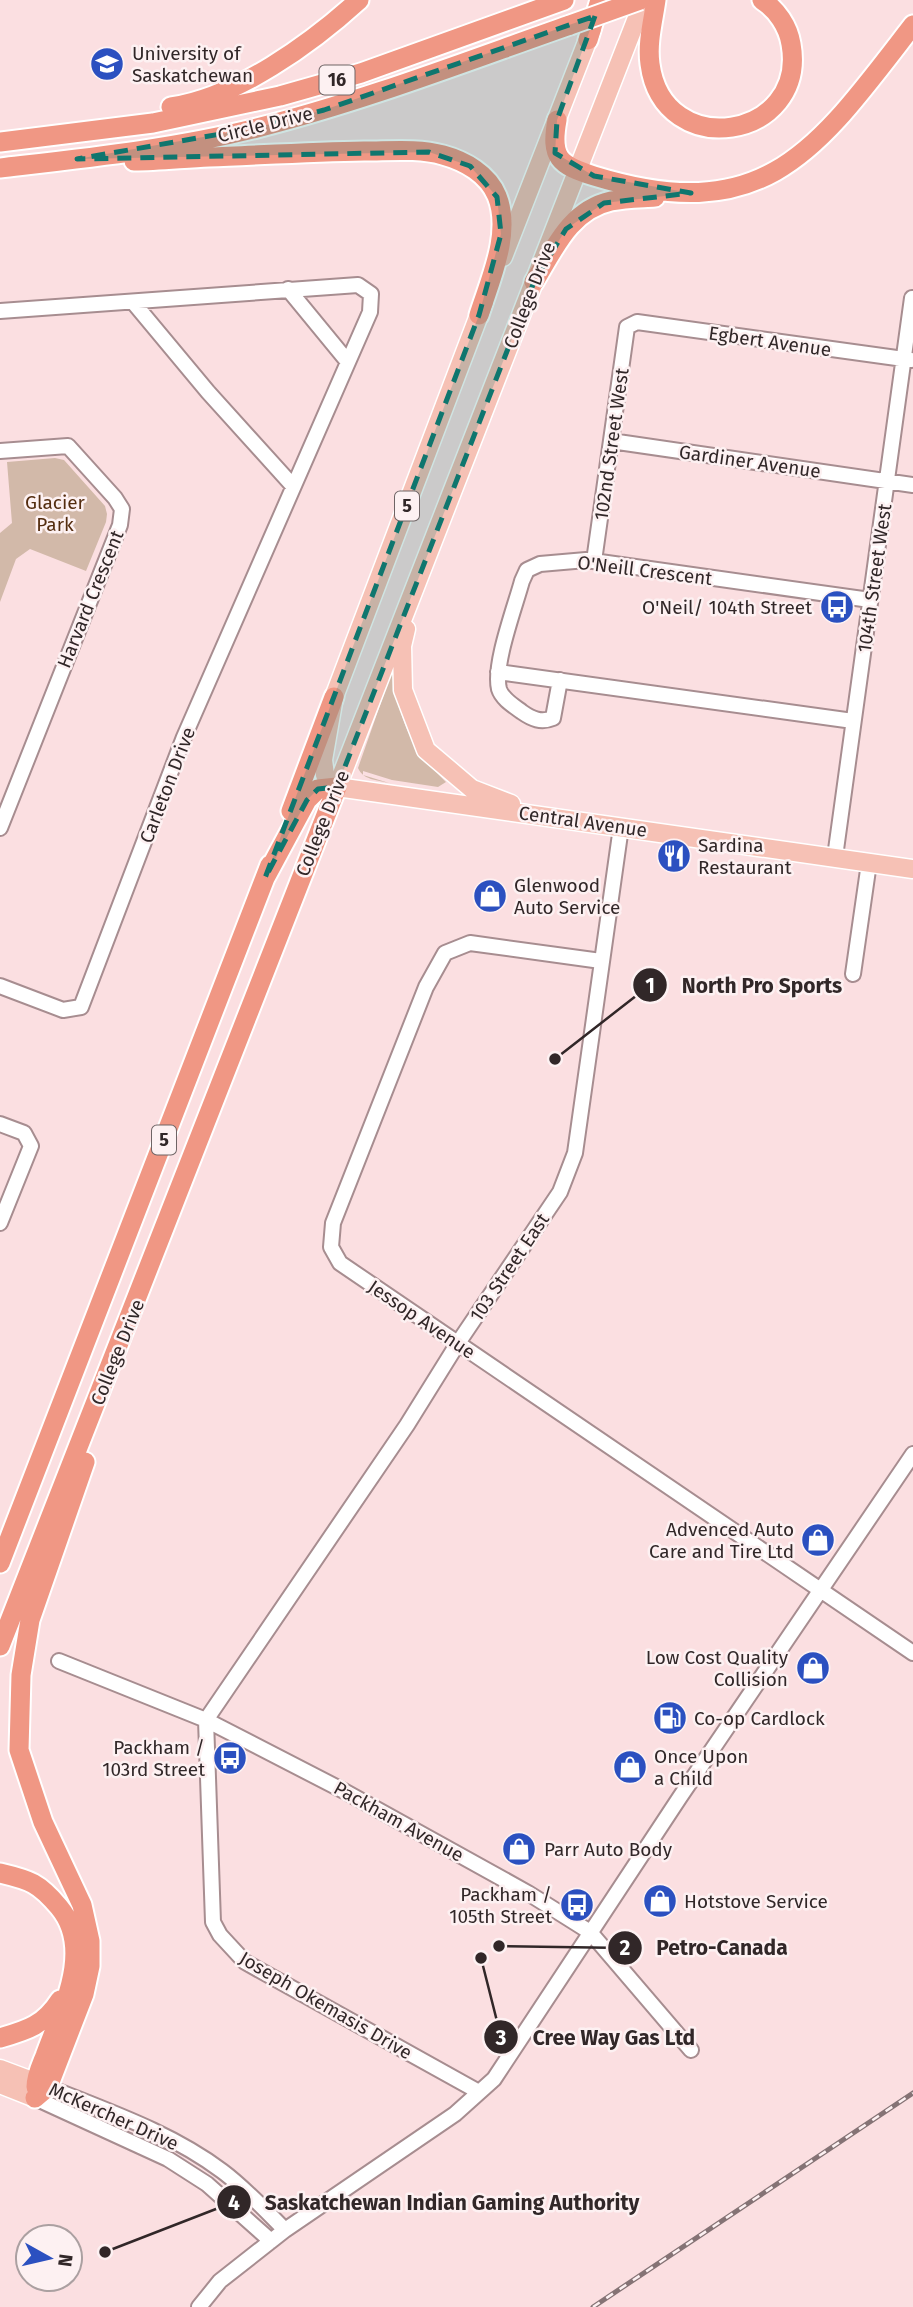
<svg xmlns="http://www.w3.org/2000/svg" width="913" height="2307" viewBox="0 0 913 2307" font-family="'Fira Sans',sans-serif">
<style>
.green{fill:#d2b9a9}
.lines{fill:none;stroke-linecap:round;stroke-linejoin:round}
.minor-casing{stroke:#a78d90;stroke-width:18}
.major-casing{stroke:#fff;stroke-width:21}
.highway-casing{stroke:#fff;stroke-width:23}
.minor{stroke:#fff;stroke-width:14}
.major{stroke:#f6c1b5;stroke-width:18}
.highway{stroke:#f09784;stroke-width:19}
.rail-casing{stroke:#857375;stroke-width:5}
.rail{stroke:#fdf1f2;stroke-width:2.5;stroke-dasharray:8;stroke-linecap:butt}
.highway-bridge-casing{stroke:#fff;stroke-width:23;stroke-linecap:butt}
.highway-bridge{stroke:#f09784;stroke-width:19}
.marked{fill:#0f766e;fill-opacity:0.2;stroke:#0f766e;stroke-width:5;stroke-dasharray:14 9;stroke-linejoin:round}
.labels{text-anchor:middle;stroke-width:5;stroke-linejoin:round;paint-order:stroke}
.shield{fill:#fdf1f2;stroke:#6e6465;stroke-width:2}
.shield-label{font-size:18px;font-weight:bold;fill:#312728}
.poi-label{font-size:19px;fill:#312728;stroke:#fdf1f2;text-anchor:start}
.street-label{font-size:19px;fill:#312728;stroke:#fdf1f2}
.park-label{font-size:19px;fill:#542d0f;stroke:#fdf1f2}
.leader{fill:none;stroke:#312728;stroke-width:2.5}
.callout-dot{fill:#312728;stroke:#fdf1f2;stroke-width:2.5}
.mark-label{font-size:21px;text-anchor:middle;font-weight:bold;fill:#fff}
.callout-label{font-size:21px;text-anchor:middle;font-weight:bold;fill:#312728;stroke:#fdf1f2;stroke-width:5;stroke-linejoin:round;paint-order:stroke}
</style>
<rect width="100%" height="100%" fill="#fbdfe1"/>
<path class="green" d="M55,458L64,460L105,506L107,514L106,522L86,571L30,549L16,559L0,602V533L12,523L7,462Z
M393,673C397,683 396,695 399,706C408,739 421,758 446,782L438,787L392,780L363,771V775L389,783C377,780 363,780 358,768L391,674Z"/>
<g class="lines">
<g class="minor-casing">
<path id="minor" d="M288,289L348,362
M133,302L208,392L293,486
M0,311L358,285L371,294L370,312L184,737L81,1007L63,1010L0,986
M611,441L913,485
M0,451L68,446L115,498L122,509L120,525L0,828
M594,561L627,327L637,322L911,360
M498,672L853,721
M560,680L553,718C541,723 532,719 522,712C514,706 502,699 499,689C493,665 515,607 522,581L527,570L540,564L586,560L870,600
M835,857L912,298
M601,961L470,943L445,953L426,987L333,1223L331,1247L340,1263L913,1653
M853,974L869,863
M0,1124L24,1133L31,1146L0,1223
M59,1661L206,1720L344,1791L528,1893L590,1932L691,2050
M48,2087C107,2111 170,2132 222,2171C245,2188 265,2210 285,2230
M479,2092L245,1962L220,1935L213,1922L206,1720L407,1425L458,1343L560,1192L575,1153L621,827
M35,2098L168,2159L207,2184L271,2241
M199,2307L220,2281L285,2230L455,2114L494,2079L680,1797L913,1454"/>
</g>
<g class="major-casing">
<path id="major" d="M503,257L592,29
M406,629L402,646L403,690L426,750L472,789L511,804
M337,787L644,0
M337,787L325,775L323,760L334,697L484,302
M337,787L913,869
M0,2069L48,2087
M0,2084L35,2098"/>
</g>
<g class="highway-casing">
<path id="highway" d="M656,0C653,21 647,43 650,64C663,163 808,140 791,44C788,26 777,10 762,0
M588,40L600,0
M171,107C236,98 312,43 359,0
M557,120C550,158 559,165 594,176C767,229 817,149 913,25
M0,142L153,123L280,96L361,73L564,0
M134,161C159,161 184,158 209,157C260,155 312,152 364,151C390,151 418,148 443,155C465,161 488,174 497,196C512,233 490,280 479,315
M0,168C86,158 173,149 257,128C364,101 467,61 570,25
M534,282C554,249 570,210 611,201C625,198 641,198 655,197
M291,811L334,697
M0,1563L270,865
M0,1646C114,1360 223,1073 337,787L318,789L307,800L265,878
M0,1873C30,1880 39,1883 59,1907C95,1950 61,2011 45,2056C41,2066 36,2076 36,2087
M0,2038C28,2030 44,2025 60,2000
M35,2098L48,2087L84,1994L90,1966V1941L82,1905L43,1822L19,1750L21,1675L30,1620L85,1462"/>
</g>
<use href="#minor" class="minor"/>
<use href="#major" class="major"/>
<use href="#highway" class="highway"/>
<g class="rail-casing">
<path id="rail" d="M593,2307L913,2093"/>
</g>
<use href="#rail" class="rail"/>
<g class="highway-bridge-casing">
<path id="highway-bridge" d="M570,25L640,0"/>
</g>
<use href="#highway-bridge" class="highway-bridge"/>
</g>
<path class="marked" d="M595,16L557,120L555,153L594,176L691,193L604,203L566,229L534,282L337,787L318,789L307,800L265,878L479,315L501,234L497,197L470,166L429,152L77,159L255,128L324,110Z"/>
<defs>
<g id="university-disc" transform="scale(1.75)"><circle r="9.5" fill="#2b50c0" stroke="#fdf1f2"/><path d="M0-5L7-2L0 1L-7-2ZM-4 1L0 2.5L4 1V4Q0 6-4 4Z" fill="#fff"/></g>
<g id="bus-disc" transform="scale(1.75)"><circle r="9.5" fill="#2b50c0" stroke="#fdf1f2"/><path d="M-5-6H5V4H4V6H2V4H-2V6H-4V4H-5ZM-3.5-4V0h7V-4ZM-3.5 1.2v1.5H-2V1.2ZM2 1.2v1.5H3.5V1.2Z" fill="#fff"/></g>
<g id="restaurant-disc" transform="scale(1.75)"><circle r="9.5" fill="#2b50c0" stroke="#fdf1f2"/><path d="M-5-6h1v4h1v-4h1v4h1v-4h1v5L-1.5 .5V6h-2V.5L-5-1ZM5-6V6H3V1.5H1.5Q1.5-4 5-6Z" fill="#fff"/></g>
<g id="shop-disc" transform="scale(1.75)"><circle r="9.5" fill="#2b50c0" stroke="#fdf1f2"/><path d="M-5-2.5h2.3a2.7 3.5 0 0 1 5.4 0H5L5.5 6h-11ZM-1.5-2.5h3a1.5 2.3 0 0 0-3 0Z" fill="#fff"/></g>
<g id="fuel-disc" transform="scale(1.75)"><circle r="9.5" fill="#2b50c0" stroke="#fdf1f2"/><path d="M-5.5-6h7V0h2V4h1.3V-2.5L3-4.5l.8-.8L6-3V5H2.5V1h-1V6h-7ZM-4.2-4.7v3.2H.2V-4.7Z" fill="#fff"/></g>
</defs>
<g fill-rule="evenodd">
<use href="#university-disc" x="107" y="64"/>
<use href="#bus-disc" x="837" y="607"/>
<use href="#restaurant-disc" x="674" y="856"/>
<use href="#shop-disc" x="490" y="896"/>
<use href="#shop-disc" x="818" y="1540"/>
<use href="#shop-disc" x="813" y="1668"/>
<use href="#fuel-disc" x="670" y="1718"/>
<use href="#bus-disc" x="230" y="1758"/>
<use href="#shop-disc" x="630" y="1767"/>
<use href="#shop-disc" x="519" y="1849"/>
<use href="#shop-disc" x="660" y="1901"/>
<use href="#bus-disc" x="577" y="1905"/>
</g>
<g class="labels">
<g class="shield">
<rect x="319.5" y="65.5" width="35" height="29" rx="5"/>
<rect x="395" y="491.5" width="24" height="29" rx="5"/>
<rect x="152" y="1125.5" width="24" height="29" rx="5"/>
</g>
<g class="shield-label">
<text x="337" y="86">16</text>
<text x="407" y="512">5</text>
<text x="164" y="1146">5</text>
</g>
<g class="poi-label">
<text x="132" y="60">University of<tspan x="132" dy="22">Saskatchewan</tspan></text>
<text x="812" y="614" text-anchor="end">O'Neil/ 104th Street</text>
<text x="698" y="852">Sardina<tspan x="698" dy="22">Restaurant</tspan></text>
<text x="514" y="892">Glenwood<tspan x="514" dy="22">Auto Service</tspan></text>
<text x="794" y="1536" text-anchor="end">Advenced Auto<tspan x="794" dy="22">Care and Tire Ltd</tspan></text>
<text x="788" y="1664" text-anchor="end">Low Cost Quality<tspan x="788" dy="22">Collision</tspan></text>
<text x="694" y="1725">Co-op Cardlock</text>
<text x="205" y="1754" text-anchor="end">Packham /<tspan x="205" dy="22">103rd Street</tspan></text>
<text x="654" y="1763">Once Upon<tspan x="654" dy="22">a Child</tspan></text>
<text x="544" y="1856">Parr Auto Body</text>
<text x="552" y="1901" text-anchor="end">Packham /<tspan x="552" dy="22">105th Street</tspan></text>
<text x="684" y="1908">Hotstove Service</text>
</g>
<g class="street-label">
<text transform="translate(265 124) rotate(-14)" y="7">Circle Drive</text>
<text transform="translate(529 295) rotate(-69)" y="7">College Drive</text>
<text transform="translate(770 341) rotate(8)" y="7">Egbert Avenue</text>
<text transform="translate(611 444) rotate(-82)" y="7">102nd Street West</text>
<text transform="translate(750 461) rotate(8)" y="7">Gardiner Avenue</text>
<text transform="translate(645 570) rotate(7)" y="7">O'Neill Crescent</text>
<text transform="translate(874 578) rotate(-82)" y="7">104th Street West</text>
<text transform="translate(90 599) rotate(-68)" y="7">Harvard Crescent</text>
<text transform="translate(167 785) rotate(-69)" y="7">Carleton Drive</text>
<text transform="translate(583 821) rotate(8)" y="7">Central Avenue</text>
<text transform="translate(322 823) rotate(-68)" y="7">College Drive</text>
<text transform="translate(509 1267) rotate(-56)" y="7">103 Street East</text>
<text transform="translate(422 1319) rotate(34)" y="7">Jessop Avenue</text>
<text transform="translate(117 1352) rotate(-68)" y="7">College Drive</text>
<text transform="translate(399 1821) rotate(29)" y="7">Packham Avenue</text>
<text transform="translate(326 2005) rotate(30)" y="7">Joseph Okemasis Drive</text>
<text transform="translate(114 2116) rotate(24)" y="7">McKercher Drive</text>
</g>
<g class="park-label">
<text x="55" y="509">Glacier<tspan x="55" dy="22">Park</tspan></text>
</g>
</g>
<path class="leader" d="M555 1059L650 985M499 1946L625 1948M481 1958L501 2037M105 2252L234 2202"/>
<g class="callout-dot">
<circle cx="555" cy="1059" r="7"/>
<circle cx="499" cy="1946" r="7"/>
<circle cx="481" cy="1958" r="7"/>
<circle cx="105" cy="2252" r="7"/>
<circle cx="650" cy="985" r="18"/>
<circle cx="625" cy="1948" r="18"/>
<circle cx="501" cy="2037" r="18"/>
<circle cx="234" cy="2202" r="18"/>
</g>
<g class="mark-label">
<text x="650" y="993">1</text>
<text x="625" y="1955">2</text>
<text x="501" y="2045">3</text>
<text x="234" y="2210">4</text>
</g>
<g class="callout-label">
<text x="762" y="993">North Pro Sports</text>
<text x="722" y="1955">Petro-Canada</text>
<text x="614" y="2045">Cree Way Gas Ltd</text>
<text x="452" y="2210">Saskatchewan Indian Gaming Authority</text>
</g>
<g transform="translate(49 2258) rotate(98)"><circle r="33" fill="#fdf1f2" stroke="#aba0a1" stroke-width="2"/>
<path d="M0-5L12 26L0 18L-12 26Z" fill="#2b50c0"/>
<text y="-10" font-size="19" font-weight="bold" text-anchor="middle" fill="#312728">N</text>
</g>
</svg>
